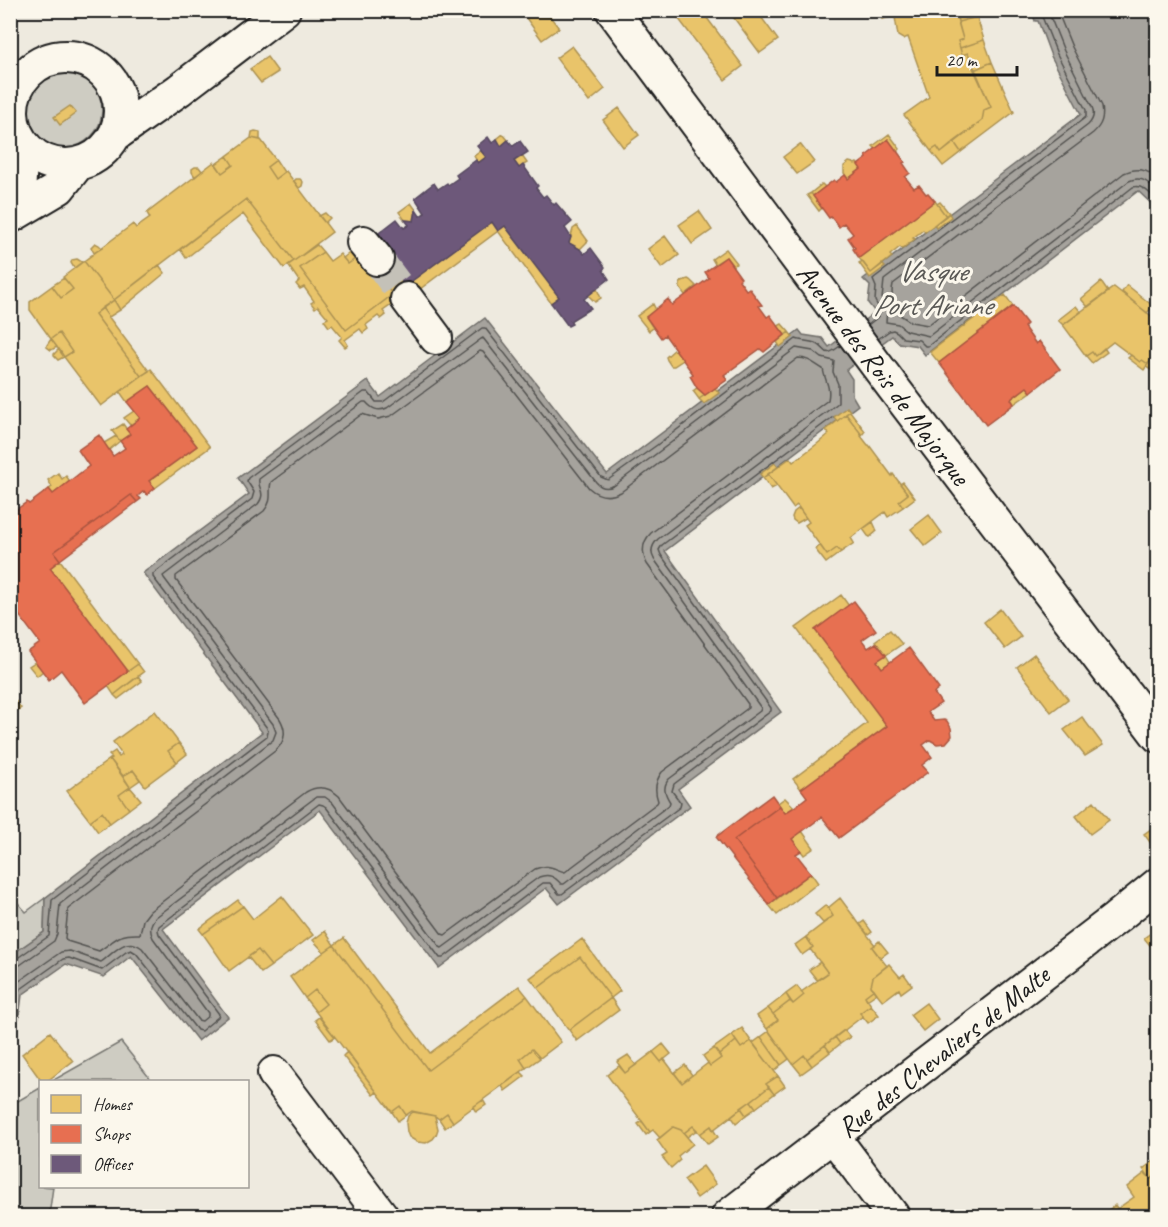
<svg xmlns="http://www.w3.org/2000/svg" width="1168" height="1227" viewBox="0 0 1168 1227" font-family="Caveat,sans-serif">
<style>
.green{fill:#ceccc2;stroke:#75746f;stroke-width:1.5}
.water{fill:#a6a39d;stroke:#6f6d69;stroke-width:1.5}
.homes{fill:#e9c46a;stroke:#ac9253;stroke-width:1.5}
.shops{fill:#e76f51;stroke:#aa5641;stroke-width:1.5}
.offices{fill:#6d597a;stroke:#55475e;stroke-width:1.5}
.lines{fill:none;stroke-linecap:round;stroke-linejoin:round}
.shore{stroke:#535250;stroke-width:1.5}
.street-tunnel{stroke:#c4c1b8;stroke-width:32;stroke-dasharray:32 16;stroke-linecap:butt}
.street-casing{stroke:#1c1c1c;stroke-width:36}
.street{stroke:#fbf7ec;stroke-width:32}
.labels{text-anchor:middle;stroke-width:6;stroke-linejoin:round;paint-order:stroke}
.street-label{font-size:28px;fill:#1c1c1c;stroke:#fbf7ec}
.water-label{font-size:30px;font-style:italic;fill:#5a5956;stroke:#fbf7ec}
</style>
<rect width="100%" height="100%" fill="#eeeadf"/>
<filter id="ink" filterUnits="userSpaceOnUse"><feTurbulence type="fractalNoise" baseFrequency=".0167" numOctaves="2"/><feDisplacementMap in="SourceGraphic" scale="12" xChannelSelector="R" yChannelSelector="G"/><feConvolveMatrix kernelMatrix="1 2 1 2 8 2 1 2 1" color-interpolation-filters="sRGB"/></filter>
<g filter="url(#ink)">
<path class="green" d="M26 110a38 38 0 1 1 76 0a38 38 0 1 1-76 0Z
M10,894L26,912L45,898L44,932L11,955Z
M121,1042L152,1081H52Z
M40,1088V1186L53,1187L49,1216H11V1105Z"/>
<path class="water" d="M1032,11H1157V209L1138,191L925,355L918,346L899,343L892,336L846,370L852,379V395L858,405L665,551L781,712L678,789L690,806L559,904L546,888L439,968L320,810L163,929L228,1017L198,1041L131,956L104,977L66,964L22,995L19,1018L11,1024V955L44,932L45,898L262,732L143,573L249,494L238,478L368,381L380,397L485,318L607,474L799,330L803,335L822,338L829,347L875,312L868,303L870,286L863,279L1081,114L1051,56L1038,21H1035Z"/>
<path class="homes" d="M522,10H545L559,28L542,40L521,11Z
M672,10H701L743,66L725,80Z
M728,10H756L778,40L760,53Z
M880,10H891L892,17L882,19Z
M891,10H955L963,39L958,41L962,55L968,53L991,107L984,110L982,121L941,153L937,147L931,151L904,115L929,97L908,37L903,39L898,36L895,17H892Z
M955,10H975L977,17L958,22Z
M977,17L984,40L960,48L958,41L963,39L958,22Z
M984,40L992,62L974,70L968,53L962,55L960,48Z
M572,46L605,89L589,102L556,58Z
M267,57L278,72L261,83L250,69Z
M992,62L1014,112L961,152L954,142L982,121L984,110L991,107L974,70Z
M70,106L76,113L60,125L54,117Z
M619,108L639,135L623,147L603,120Z
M255,131L260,132V140L251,138L252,132Z
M503,134L508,140L501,146L497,139Z
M889,134L900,149L897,152L888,139L876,149L873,146Z
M251,138L261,140L276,160L267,167L275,179L286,171L332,232L294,261L246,199L114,300L84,261L133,224L136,228L150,218L147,213L214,162L222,173L233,165L227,156Z
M954,142L961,152L943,166L931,151L937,147L941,153Z
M800,144L814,162L797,174L783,157Z
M481,151L486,157L478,163L474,156Z
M227,156L233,165L222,173L216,164Z
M522,156L527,163L519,168L514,161Z
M276,160L284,172L275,179L267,167Z
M849,162L853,163L855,164L857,163L861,169L848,179L844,173V166Z
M195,167H199L202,171L195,177L192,172V169Z
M296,179H300L303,182L302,186L299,188L294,181Z
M822,184L825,187L813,196L811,193Z
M811,193L822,208L819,211L807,195Z
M246,199L294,261L284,268L243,214L186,258L180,249Z
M935,201L946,216L925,232L923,230L913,238L915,239L902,249L900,247L890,255L892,257L871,273L859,258Z
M940,202L949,213L946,216L937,204Z
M411,203L416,210L414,221L405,220L399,212Z
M699,211L712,230L692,244L679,225Z
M325,213L330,218L325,223L319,216Z
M949,213L951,217L936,228L934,225Z
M492,222L498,231L412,295L405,286Z
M505,226L559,297L551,303L498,231Z
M577,226L588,241L580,249L569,243L573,229Z
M665,236L679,255L662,268L648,249Z
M95,243L99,245L102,248L94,253L91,247Z
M317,245L323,252L300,268L346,330L392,295L397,301L383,311L386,315L381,319L378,316L366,325L368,329L363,333L360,329L345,340L348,345L345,347L339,340L342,337L332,325L329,327L324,320L328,318L318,306L315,308L311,303L314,301L304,287L300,289L296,284L299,281L288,265Z
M357,247L362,254L348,264L343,258Z
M726,249L737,263L733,266L726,257L715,264L712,259Z
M323,252L330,261L340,254L348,264L362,254L369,258L390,285L387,287L392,295L346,330L300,268Z
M382,255L399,278L390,285L376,267Z
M77,259L82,262L74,268L71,263L72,260Z
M84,261L114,300L95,314L141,376L101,406L64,357L72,352L59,333L51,339L30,310V302L52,286L61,298L73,289L63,277Z
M862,261L871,273L882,264L885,267L870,278L859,263Z
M159,265L165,273L120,310L114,300Z
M64,278L73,289L61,298L52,286Z
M399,278L412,295L397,301L387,287Z
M688,279L690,280L696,286L685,295L680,288V284L682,281Z
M1101,282L1108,292L1088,307L1081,299Z
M1127,285L1153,306L1147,313L1122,292Z
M1114,287L1158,321V364L1151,360L1148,364L1142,360L1140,362L1113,342L1095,356L1092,352L1086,356L1063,325Z
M597,289L601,298L595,302L588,295Z
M1005,295L1013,306L939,363L930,352Z
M114,300L120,310L109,317L102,308Z
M653,304L656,310L646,317L653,328L649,331L637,316Z
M1076,306L1081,312L1063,325L1058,320Z
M102,308L149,371L141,376L95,314Z
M782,324L789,332L785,335L778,326Z
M789,332L793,337L780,347L777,342Z
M59,333L72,352L64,357L51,339Z
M51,339L57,347L51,350L47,347V345Z
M1104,348L1107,352L1092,363L1086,356L1092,352L1095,356Z
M59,349L64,357L58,360L54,356V354Z
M675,349L683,360L674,366H671L667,360L666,357Z
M1131,355L1140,362L1142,360L1148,364L1144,370L1128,358Z
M1151,360L1158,364V374L1146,367Z
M151,369L210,447L155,488L149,481L197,446L150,386L127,402L120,392Z
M1027,387L1031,392L1014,404L1011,399Z
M697,388L705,395L699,399L693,391Z
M715,388L719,393L704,404L699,399Z
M847,407L850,411L837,421L834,417Z
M134,411L140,418L130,425L124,418Z
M850,411L865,431L862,435L846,414Z
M846,414L862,435L861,436L868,445H869L892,476L893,474L908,494L899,501L903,507L888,517L885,512L851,538L854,543L841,552L837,548L827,555L805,525L809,522L797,505L793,508L768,474L790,458L793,462L817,444L829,434L826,430Z
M123,424L130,434L120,441L112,431Z
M116,436L120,441L109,450L104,443Z
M775,463L778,467L763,478L760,474Z
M58,473L62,479L66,476L70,481L53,494L49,489L52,487L48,480Z
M768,474L777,486L771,489L763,478Z
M903,482L915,498L903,507L899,501L908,494L900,484Z
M799,508L806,518L797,523L793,520L792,517L794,512Z
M929,515L942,533L925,546L911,529Z
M873,522L877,531L870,537L868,536L863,529Z
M820,545L827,555L837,548L841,552L826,563L815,549Z
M60,560L138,664L128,671L50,568Z
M841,595L849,606L815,630L887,726L801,789L793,779L867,723L796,628Z
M1000,609L1021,637L1005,649L984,622Z
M890,630L902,644L886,655L875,641Z
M1034,654L1068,699L1051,712L1017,667Z
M886,655L890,662L882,668L877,661Z
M35,662L43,671L37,676L29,666Z
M138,664L144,672L114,695L108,686Z
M138,676L142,681L118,699L114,695Z
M10,694L21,708L10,716Z
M155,711L179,743L168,751L177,762L145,786L133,770L123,776L110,759L112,758L109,755L115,751L119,757L122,755L113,742Z
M1082,717L1103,745L1085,756L1064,730Z
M179,743L187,754L177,762L168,751Z
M110,759L130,787L119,795L129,809L110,823L102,812L90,821L67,791Z
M133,770L140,780L130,787L123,776Z
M130,787L141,800L129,809L119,795Z
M785,798L794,807L785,813L778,803Z
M1094,801L1109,820L1090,834L1076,816Z
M102,812L110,823L98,832L90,821Z
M1158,824V853L1144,834Z
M802,831L814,848L804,855L792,839Z
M811,873L818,883L777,915L769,905Z
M282,896L313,935L271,966L258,950L229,971L203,934L243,906L253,919Z
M840,898L875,945L872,947L887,966L873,977L871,986L874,989L865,996L871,1005L860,1013L863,1016L807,1059L804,1055L793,1064L767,1029L778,1020L773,1014L790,1001L793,1004L804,995L801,992L828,973L810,949L813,947L806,937L833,916L828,908Z
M238,900L243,906L203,934L199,929Z
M826,905L833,916L823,923L815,914Z
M864,921L872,932L868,935L860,924Z
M1158,928V955L1144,938Z
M325,931L334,945L324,952L313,940Z
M806,937L813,947L802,955L795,945Z
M344,938L430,1053L519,986L527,996L428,1070L334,945Z
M582,939L620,991L611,998L580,957L538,988L530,978Z
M879,941L888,952L880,958L872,947Z
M334,945L428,1070L527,996L561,1042L540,1058L532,1049L520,1059L526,1068L453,1122L447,1113L439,1119L435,1116L412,1111L406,1115L400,1106L392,1112L316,1012L326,1004L315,990L305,998L290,977Z
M258,950L271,966L261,973L248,957Z
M580,957L611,998L569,1030L538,988Z
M820,962L828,973L817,980L809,970Z
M889,964L900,977L904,974L912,985L901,993L899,989L883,1001L871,986L873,977Z
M797,986L804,995L793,1004L786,994Z
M874,989L877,993L867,1000L865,996Z
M315,990L326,1004L316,1012L305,998Z
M786,994L790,1001L773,1014L768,1008Z
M611,998L619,1010L577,1041L569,1030Z
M926,1003L938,1019L923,1031L910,1015Z
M871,1005L879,1015L868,1023L860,1013Z
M768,1008L778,1020L767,1029L757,1016Z
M319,1017L335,1037L330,1040L315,1020Z
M742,1028L751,1041L741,1048L732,1035Z
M844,1030L850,1037L840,1044L835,1037Z
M769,1031L789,1059L781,1065L761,1037Z
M50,1032L73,1061L46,1082H42L22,1054Z
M732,1035L736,1041L719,1055L714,1048Z
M761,1037L781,1065L774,1071L753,1043Z
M835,1037L840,1044L830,1052L825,1045Z
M736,1041L741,1048L751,1041L778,1076L766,1084L769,1087L713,1130L711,1126L700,1134L693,1126L684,1133L681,1130L673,1127L660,1138L653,1130L650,1132L607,1075L619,1066L625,1073L653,1052L661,1062L664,1059L682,1083L708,1063L710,1066L721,1058L719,1055Z
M663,1044L671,1054L661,1062L653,1052Z
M825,1045L830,1052L812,1066L807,1059Z
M714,1048L721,1058L710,1066L703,1056Z
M532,1049L540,1058L526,1068L520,1059Z
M347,1052L377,1092L373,1095L343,1056Z
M628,1055L636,1065L625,1073L617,1062Z
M804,1055L812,1066L801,1074L793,1064Z
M685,1065L692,1075L682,1083L674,1073Z
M521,1072L525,1076L505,1091L502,1086Z
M778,1076L785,1086L774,1094L766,1084Z
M769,1087L774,1094L756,1108L751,1101Z
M483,1100L486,1105L476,1112L473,1107Z
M751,1101L756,1108L746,1115L741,1108Z
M400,1106L406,1115L398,1121L392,1112Z
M741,1108L746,1115L736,1123L731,1116Z
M413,1112L435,1116L438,1129L436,1135L433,1139L426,1143L417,1142L409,1137L407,1132L406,1123L408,1116Z
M447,1113L453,1122L445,1128L439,1119Z
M642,1121L650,1132L646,1135L638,1124Z
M693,1126L697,1130L687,1137L684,1133Z
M711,1126L718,1137L708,1144L700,1134Z
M673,1127L681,1130L693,1144L678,1156L680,1160L671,1168L662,1157L667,1154L657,1140Z
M1154,1161L1158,1166V1173L1151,1179L1143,1169Z
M703,1166L716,1184L697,1198L684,1180Z
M1145,1173L1151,1179L1158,1173V1216H1121H1122L1117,1209L1134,1197L1127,1187Z
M1115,1205L1122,1216H1107L1105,1213Z"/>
<path class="shops" d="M888,139L905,162L903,163L910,173L905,177L914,188L919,185L926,194L928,193L935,201L859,258L853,249L855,248L848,238L853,234L844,223L839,227L831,217L829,218L813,196L834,180L836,182L845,175L848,179L861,169L858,165L867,158L866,156Z
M726,257L741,278L739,280L746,290L749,288L762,305L759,306L767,317L770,315L785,335L764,352L760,349L724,375L727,380L705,395L697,388L690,376L693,374L675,349L665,335L661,338L646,317L668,299L672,305L709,278L705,272Z
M1013,306L1027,324L1024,327L1036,344L1039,341L1060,369L1031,392L1027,387L1011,399L1014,404L986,425L939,363Z
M150,386L197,446L149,481L155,488L147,495L144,491L138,496L141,499L137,502L131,495L54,552L60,560L50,568L128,671L85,703L61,670L49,680L28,652L40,643L10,603V514L27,502L29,504L49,489L53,494L89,466L78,450L99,435L113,456L125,448L120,441L130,434L126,429L140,418L127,402Z
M131,495L137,502L60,560L54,552Z
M854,601L876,630L862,640L868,648L876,643L886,655L877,661L882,668L909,648L939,689L934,693L941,703L928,712L934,721L944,720L947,721L951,728L952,736L946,743L937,744L930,740L923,745L932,757L922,765L928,772L839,838L822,817L792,839L801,851L796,854L811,873L777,898L734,840L780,806L785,813L793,808L807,797L801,789L887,726L815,630Z
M772,795L780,806L734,840L777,898L769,905L716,837Z"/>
<path class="offices" d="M488,137L492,143L497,139L501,146L508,140L513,146L520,141L528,152L514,161L519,168L523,165L538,186L536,188L543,197L546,195L554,205L556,203L572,222L565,228L571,237L569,243L580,249L584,254L591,248L605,267L603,270L609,279L584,299L591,308L570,321L572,324L568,326L551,303L559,297L505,226L498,231L492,222L405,286L373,242L381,236L379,233L397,219L404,228L409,225L405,220L414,221L416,210L420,216L425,213L415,198L434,183L438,189L447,183L448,185L458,178L456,175L476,160L478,163L486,157L477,146Z"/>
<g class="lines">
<path class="shore" d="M1046,10L1050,16L1064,51L1092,107C1095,114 1093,120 1088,125L884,280L882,299L887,309L886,322L898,324L907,331L929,336L1129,181C1142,175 1148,183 1158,191
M1057,10L1072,47L1102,106C1104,117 1102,125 1093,133L893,284C890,297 895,301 897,313L911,322L928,325L1124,173C1137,167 1147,169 1158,179
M868,325L878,317L880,313L879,308L875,301L876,287L873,280L874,278L1086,117V110L1057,54L1043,19L1038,10
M878,339L889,331L893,330L897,332L903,338L919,340L925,346H928L1133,187C1143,184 1151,195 1158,201
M480,351L483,352L589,488C599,497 609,498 621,492L798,358C809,358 814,364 823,369C825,382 831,386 828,400L651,533C642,542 641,552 647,564L748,704V708L662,772C655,781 654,790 658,801L657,803L565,872C553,869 549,863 535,869L445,935L442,934L339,796C329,787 318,785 306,792L150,911L143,920L140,934C117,933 116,940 99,951L67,941L65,938L68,909L275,751C285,742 287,731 280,719L176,580V576L264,511C274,499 268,493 271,482L362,414L378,419L391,416Z
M10,960L16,959L49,936L52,900L267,736L268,732L267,728L153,577V574L252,499L254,492L247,481L248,478L364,392H368L376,402H383L482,328H485L601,477L608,480L657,445L796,339C801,341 809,341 815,343C829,348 822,360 840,346
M10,967L20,965L54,941L57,934L60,904L273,740L276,732L273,724L164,578L163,576L258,504C267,492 257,489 259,479L363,402H366C372,409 378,412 387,408L481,339L483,338L596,482C601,488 608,489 615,485L796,348L813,351L822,358L834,361L833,372L838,384V403L658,539C652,545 650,552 654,559L761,708L760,711L669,779C662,787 665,794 670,802L669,805L564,884H561C555,877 549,873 539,877L442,948L440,947L332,802L325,797H316L156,917C150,923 149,930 153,938L208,1013V1016L202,1021L198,1020L142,948C126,935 114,953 101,962L70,951L61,952L15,984L10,989
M10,1017L14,1014L18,991L63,959L69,958L102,970L126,952L131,950L136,953L197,1030L201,1031L218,1017L219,1014L159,934L158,930L159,926L319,804L323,805L326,807L440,958H443L543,883H550L559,894H562L680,807L681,803L672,791L674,784L771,711V708L661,555L659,550L662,545L833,417"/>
<path class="street-tunnel" d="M377,259L407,299"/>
<g class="street-casing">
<path id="street" d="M612,10L892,386L1158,736
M12 111a54 54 0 1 1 108 0a54 54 0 1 1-108 0Z
M115,135L179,90L284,10
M18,211L22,143
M10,217L59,188L78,164
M363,242L377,259
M407,299L436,338
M274,1073L382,1216
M833,1136L893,1216
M728,1216L1115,919L1158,884"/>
</g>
<use href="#street" class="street"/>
</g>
</g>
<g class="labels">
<g class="street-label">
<text transform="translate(884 374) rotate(53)" y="10">Avenue des Rois de Majorque</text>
<text transform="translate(943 1051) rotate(-38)" y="10">Rue des Chevaliers de Malte</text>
</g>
<g class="water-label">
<text x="932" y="281">Vasque<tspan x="932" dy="34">Port Ariane</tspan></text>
</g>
</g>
<rect width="1168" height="1227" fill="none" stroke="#fbf7ec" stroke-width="36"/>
<rect x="18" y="18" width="1132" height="1191" fill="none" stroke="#1c1c1c" stroke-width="2" filter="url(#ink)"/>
<rect x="39" y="1080" width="210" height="108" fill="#fbf7ec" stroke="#a29f99" stroke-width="1.5"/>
<rect x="51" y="1095" width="30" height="18" fill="#e9c46a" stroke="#a29f99" stroke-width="1.5"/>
<text x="93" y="1110" font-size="18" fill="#1c1c1c">Homes</text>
<rect x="51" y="1125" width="30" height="18" fill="#e76f51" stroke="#a29f99" stroke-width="1.5"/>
<text x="93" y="1140" font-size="18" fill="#1c1c1c">Shops</text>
<rect x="51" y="1155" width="30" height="18" fill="#6d597a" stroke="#a29f99" stroke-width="1.5"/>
<text x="93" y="1170" font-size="18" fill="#1c1c1c">Offices</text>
<path d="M937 66v9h80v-9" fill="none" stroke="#1c1c1c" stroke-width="3"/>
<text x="946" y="66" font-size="18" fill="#1c1c1c" stroke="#fbf7ec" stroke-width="4.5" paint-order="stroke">20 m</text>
</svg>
